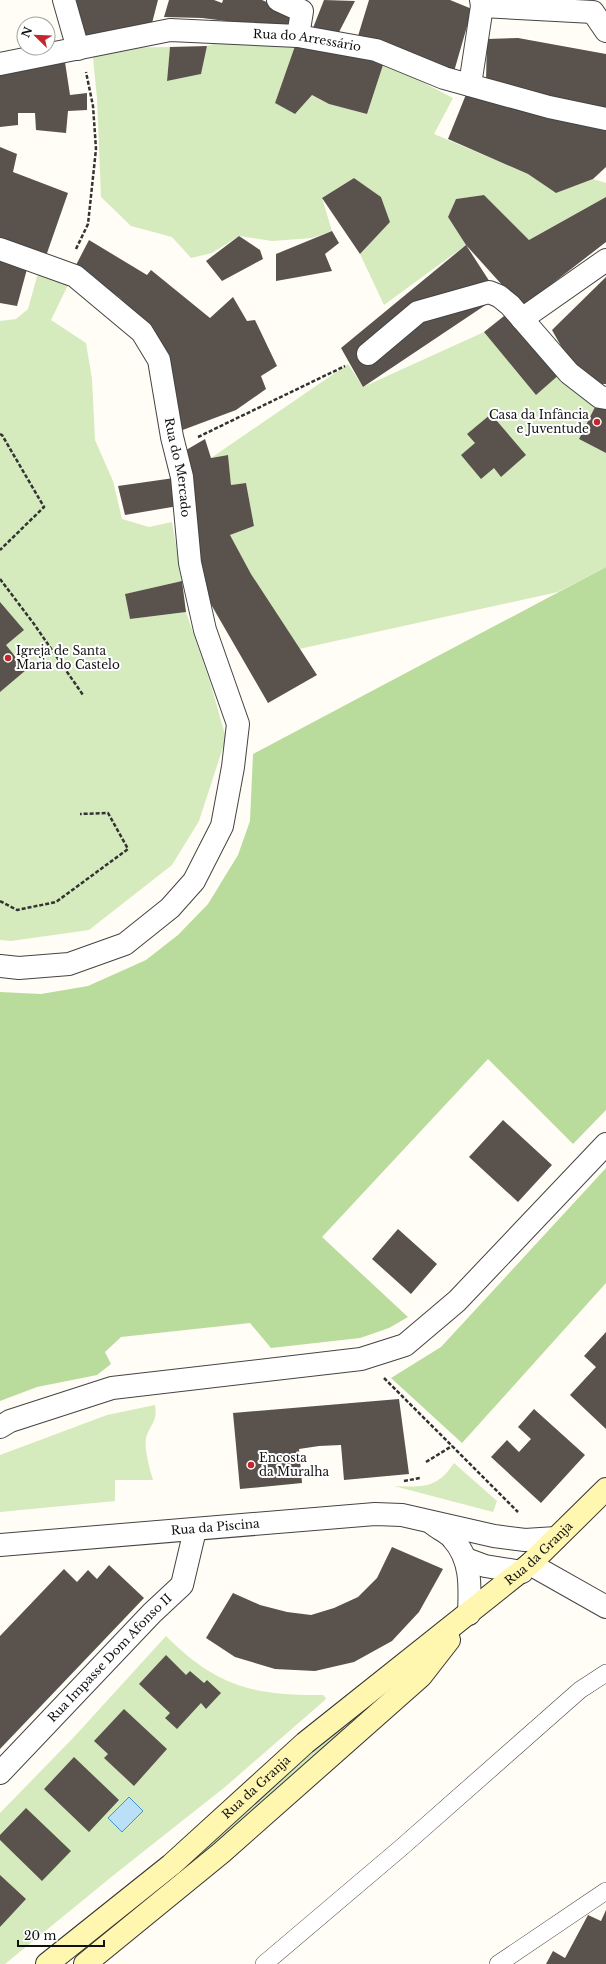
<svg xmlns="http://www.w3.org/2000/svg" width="606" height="1964" viewBox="0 0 606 1964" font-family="'Libre Baskerville',serif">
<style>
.green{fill:#d5ebbd}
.forest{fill:#b9dc9c}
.water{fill:#b9e0f7;stroke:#3f96cf}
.building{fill:#5a524d}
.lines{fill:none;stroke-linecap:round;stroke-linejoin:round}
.lane-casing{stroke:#444;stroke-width:18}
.street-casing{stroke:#444;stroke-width:24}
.secondary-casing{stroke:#333;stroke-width:24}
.path{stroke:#333;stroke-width:2.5;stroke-dasharray:4 2;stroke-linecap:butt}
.lane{stroke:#fff;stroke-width:17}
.street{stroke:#fff;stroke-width:22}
.secondary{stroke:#fff6b0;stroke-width:22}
.poi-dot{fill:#c4262e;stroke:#fff;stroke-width:1.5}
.labels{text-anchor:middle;stroke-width:4;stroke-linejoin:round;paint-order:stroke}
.street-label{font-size:12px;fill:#111;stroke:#fff}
.poi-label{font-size:12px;fill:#111;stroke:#fff;text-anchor:start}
</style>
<rect width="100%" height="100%" fill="#fffdf5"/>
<path class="green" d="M219,42L259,46H295L275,103L295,114L312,95L329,104L367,114L384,62L453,98L434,134L528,174L556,193L593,179L606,183V197L529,240L484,195L456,199L448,217L466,245L384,305L360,254L390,222L381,197L354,178L322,198L332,231L312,238L272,241L239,236L212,253L191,258L172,237L131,226L101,197L97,98L92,48L170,47L167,81L201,74L207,46Z
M38,273L69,283L51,320L86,343L92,379L95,440L113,481L122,519L149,527L172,522L182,581L125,594L130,619L186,612L210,682L226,738L199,821L172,865L89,930L11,941L0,940V321L16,319L28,309Z
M484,332L561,373L597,403L579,439L606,453V567L558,592L299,649L251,574L230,535L254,526L246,483L231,485L228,455L211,458L348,364L363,387Z
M155,1405C158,1422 150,1424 146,1438C144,1449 150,1470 153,1480H115V1501L0,1512V1455L107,1415Z
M454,1463L497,1501L493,1512L394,1486C422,1487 437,1489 454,1463Z
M166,1636C216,1686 253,1696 323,1695L326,1698L325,1700L225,1787L115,1874L5,1964H0V1813L74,1737Z
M343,1726L344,1729L335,1738L185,1872L179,1874L176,1872L300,1760Z"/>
<path class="forest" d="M606,567V1110L573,1144L488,1059L322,1237L408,1317L389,1328L360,1338L271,1348L250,1323L121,1337L105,1352L111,1364L97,1375L37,1387L0,1401V992L41,994L88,986L146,960L178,935L208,904L238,855L250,821L253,754Z
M606,1168V1283L462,1443L391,1378L441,1347Z"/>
<path class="water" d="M129,1797L143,1811L122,1832L108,1818Z"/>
<path class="building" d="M73,0H158L151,27L83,38Z
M169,0H214L222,3L223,0H262L294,14L289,29L202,18L164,17Z
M324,0L355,1L338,34L313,28Z
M369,0H450L472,9L453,75L358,36Z
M518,38L606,54V167L593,179L556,193L528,174L448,139L467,92L486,81L487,39Z
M207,46L201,74L167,81L170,47Z
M295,46L384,62L367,114L329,104L312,95L295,114L275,103Z
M65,62L70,95L87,93V110L68,111L66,133L36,130L35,113H18V125L0,127V75Z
M0,147L17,154L13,172L68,193L46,256L0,240Z
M354,178L381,197L390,222L360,254L322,198Z
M484,195L529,240L606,197V242L522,307L466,245L499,296L363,387L341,348L466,245L448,217L456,199Z
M332,231L339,243L325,254L332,271L276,281V254Z
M239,236L260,250L263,259L222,281L206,261Z
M89,240L147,275L151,270L210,318L233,297L247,321L255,320L277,366L261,376L266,389L236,410L180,431L163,346L120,298L76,265Z
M0,260L27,269L17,306L0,303Z
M606,277V384H594L575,371L552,330Z
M509,312L561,373L536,395L484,332Z
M597,403L606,405V453L579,439Z
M491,414L526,455L501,477L494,468L481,479L461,455L475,443L467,434Z
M205,439L211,458L228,455L231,485L246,483L254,526L230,535L251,574L317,675L268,703L205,594L181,453Z
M174,478L178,506L125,515L118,486Z
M182,581L186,612L130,619L125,594Z
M0,602L24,630L6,645L26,670L0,692Z
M503,1120L552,1165L518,1202L469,1157Z
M398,1229L437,1264L411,1294L372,1259Z
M606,1332V1429L570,1395L596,1367L584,1356Z
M399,1399L409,1474L344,1480L341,1445L319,1446L299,1449L302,1483L240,1489L233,1413Z
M534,1409L585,1455L541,1503L491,1457L507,1440L519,1452L531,1439L518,1427Z
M392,1547L443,1569L419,1612L392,1641L354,1662L315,1671L275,1669L235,1657L206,1638L233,1593L260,1605L287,1612L311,1615L334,1608L358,1597L377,1578Z
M109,1565L144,1598L0,1749V1636L64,1569L77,1582L88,1570L97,1579Z
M166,1655L186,1675L190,1671L204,1683L207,1680L221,1693L206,1709L201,1703L177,1729L165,1718L170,1713L139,1684Z
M124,1709L167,1749L134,1786L104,1758L108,1754L94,1741Z
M74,1757L119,1800L89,1832L44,1789Z
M26,1808L71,1851L42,1881L0,1840V1835Z
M0,1875L26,1899L0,1927Z
M606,1910V1964H546L553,1951L565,1958L588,1915L601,1921Z"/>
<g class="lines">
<g class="lane-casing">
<path id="lane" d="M264,1964L402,1847L580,1690L606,1673
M498,1964L606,1891"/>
</g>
<g class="street-casing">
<g id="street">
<path d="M64,0L78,49"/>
<path d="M278,0L302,11L298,36"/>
<path d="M482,6L593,12L606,31"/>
<path id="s1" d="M0,64L170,30L298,36L376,50L444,78L549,107L606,119"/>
<path d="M470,85L482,6L481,0"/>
<path id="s2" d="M0,249L75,276L142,332L159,360L172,437L182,477L190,563L205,630L238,724L233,767L222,826L194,881L170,908L125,944L69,964L19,968L0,966"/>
<path d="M522,319L606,260"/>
<path d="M368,354L418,312L489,292L499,296L510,305L569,373L600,397L606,398"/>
<path d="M0,1427L10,1421L112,1388L361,1359L405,1345L457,1301L606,1144"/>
<path d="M433,1524C439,1529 449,1533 453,1539C472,1560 470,1588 469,1614"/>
<path id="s3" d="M0,1545L375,1514L402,1515L494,1536L525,1540L556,1538"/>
<path d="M466,1559L485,1566L522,1572"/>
<path d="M530,1564L606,1607"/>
<path id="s4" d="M0,1773L152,1613L182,1585L195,1530"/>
</g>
</g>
<g class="secondary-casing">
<g id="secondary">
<path id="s5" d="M47,1964L171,1865L305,1743L530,1564L606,1489"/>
<path d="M85,1964L221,1853L421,1676L449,1640"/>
</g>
</g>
<path class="path" d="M76,249L88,224L96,149L93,106L86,72
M0,434L2,435L44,507L0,550
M198,437L345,366
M0,579L34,624L83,695
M0,901L17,910L56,902L128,849L108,813L80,814
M384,1378L518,1512
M426,1462L452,1446
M404,1481L420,1478"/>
<use href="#lane" class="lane"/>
<use href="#street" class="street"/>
<use href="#secondary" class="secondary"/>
</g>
<g class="poi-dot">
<circle cx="597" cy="422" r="4"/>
<circle cx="8" cy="658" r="4"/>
<circle cx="251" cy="1465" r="4"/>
</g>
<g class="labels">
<g class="street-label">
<text dy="4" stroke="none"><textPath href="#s1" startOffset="311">Rua do Arressário</textPath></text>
<text dy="4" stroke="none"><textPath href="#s2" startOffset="309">Rua do Mercado</textPath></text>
<text dy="4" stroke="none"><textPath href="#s3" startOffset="216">Rua da Piscina</textPath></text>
<text dy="4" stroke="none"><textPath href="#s5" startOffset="641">Rua da Granja</textPath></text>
<text dy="4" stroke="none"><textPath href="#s4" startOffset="159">Rua Impasse Dom Afonso II</textPath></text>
<text dy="4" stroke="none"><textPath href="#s5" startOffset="274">Rua da Granja</textPath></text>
</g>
<g class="poi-label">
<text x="589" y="419" text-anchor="end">Casa da Infância<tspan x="589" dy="14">e Juventude</tspan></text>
<text x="16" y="655">Igreja de Santa<tspan x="16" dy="14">Maria do Castelo</tspan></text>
<text x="259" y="1462">Encosta<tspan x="259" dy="14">da Muralha</tspan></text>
</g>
</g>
<g transform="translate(36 36) rotate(293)"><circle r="19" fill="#ffffff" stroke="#a0a0a0"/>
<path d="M0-3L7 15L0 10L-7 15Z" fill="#c4262e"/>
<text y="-6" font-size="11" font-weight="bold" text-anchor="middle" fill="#111111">N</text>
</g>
<path d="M18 1940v6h86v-6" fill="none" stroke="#111111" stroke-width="2"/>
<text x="24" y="1940" font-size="12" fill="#111111" stroke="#ffffff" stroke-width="3" paint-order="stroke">20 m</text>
</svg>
